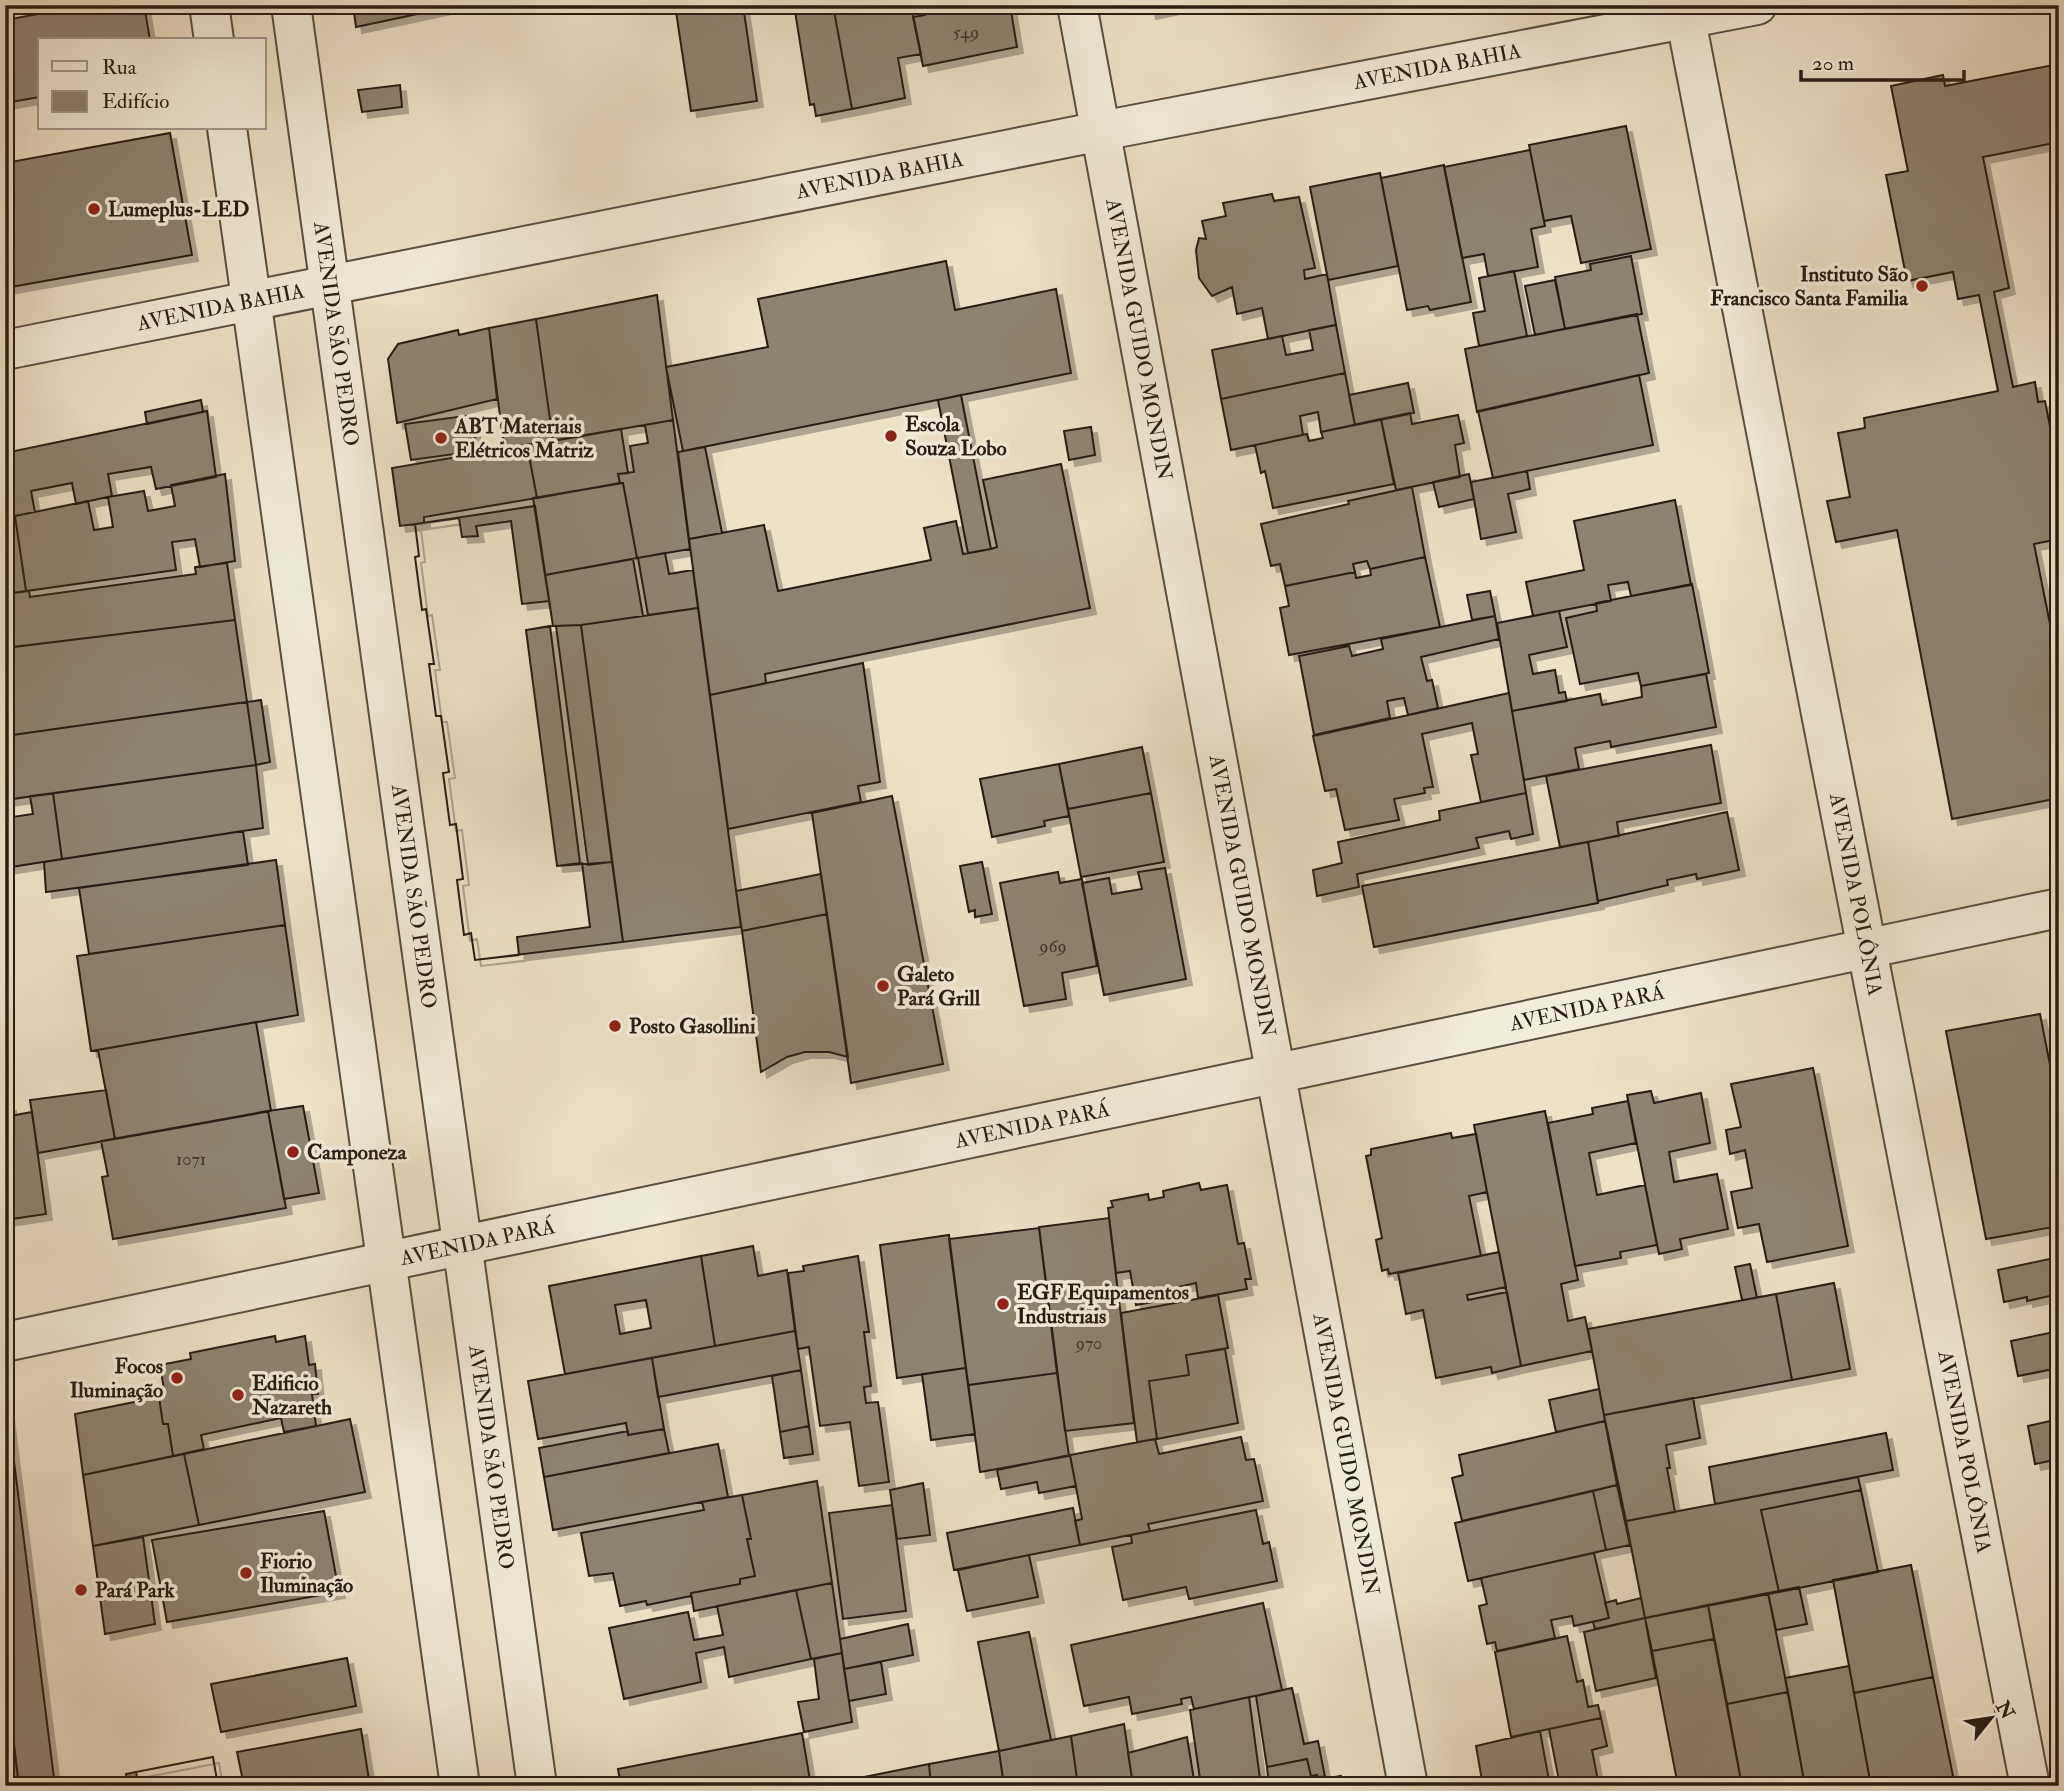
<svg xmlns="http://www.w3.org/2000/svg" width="2064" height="1791" viewBox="0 0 2064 1791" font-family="'IM FELL Double Pica',serif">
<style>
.building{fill:#8e8372;stroke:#271d15;stroke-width:2;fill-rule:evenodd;filter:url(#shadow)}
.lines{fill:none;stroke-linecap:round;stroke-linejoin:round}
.minor-casing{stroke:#584e42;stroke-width:42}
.minor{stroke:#f3ecdb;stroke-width:38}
.poi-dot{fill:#8f2418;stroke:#f3ecdb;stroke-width:2.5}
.labels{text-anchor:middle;stroke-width:7;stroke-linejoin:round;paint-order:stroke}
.number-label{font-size:18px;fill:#41362c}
.street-label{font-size:21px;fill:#271d15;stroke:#f3ecdb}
.poi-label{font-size:21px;font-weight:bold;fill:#271d15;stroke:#f3ecdb;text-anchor:start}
</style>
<defs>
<filter id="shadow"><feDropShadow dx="6" dy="6" stdDeviation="0" flood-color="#0004"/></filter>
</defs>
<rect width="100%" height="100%" fill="#ede1c8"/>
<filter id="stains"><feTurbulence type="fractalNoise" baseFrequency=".00286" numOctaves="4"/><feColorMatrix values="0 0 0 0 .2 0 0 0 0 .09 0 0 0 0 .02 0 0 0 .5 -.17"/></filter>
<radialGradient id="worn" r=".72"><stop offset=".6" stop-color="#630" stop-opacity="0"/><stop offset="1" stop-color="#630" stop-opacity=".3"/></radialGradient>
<path class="building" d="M87,5H144L150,40H40V97L5,103V20Z
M353,5H460L356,27Z
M675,5H743L757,101L691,111Z
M794,5H833L852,109L816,116L814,104L810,105Z
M833,5H911L921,54L898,58L905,98L852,109Z
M923,5H1010L1017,47L923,66L913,17L925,15Z
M1148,5H1188L1150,13Z
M2059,64V142L1983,157L2009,288L1994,292L2013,387L2035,382L2038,402L2045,401L2059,472V539L2034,544L2059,669V798L1952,819L1897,530L1836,542L1827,501L1850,497L1838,433L1865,428L1864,418L1998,391L1979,295L1958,299L1953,272L1907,281L1886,175L1908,171L1891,86L1943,75L1945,86Z
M400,85L402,107L362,112L358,90Z
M1626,126L1651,249L1581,263L1571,216L1544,221L1529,145Z
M170,133L192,255L5,288V163Z
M1530,150L1545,226L1531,229L1538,267L1488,276L1484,254L1462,258L1444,167Z
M1444,165L1471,302L1430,310L1428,306L1407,310L1381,178Z
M1380,173L1398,266L1328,280L1310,187Z
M1272,194L1274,201L1299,197L1315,268L1304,270L1305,279L1327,274L1336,325L1268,339L1262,308L1237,314L1232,287L1212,296L1199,278L1196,250L1199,238L1206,239L1202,221L1226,216L1223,203Z
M1631,256L1642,314L1565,329L1555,277L1591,270L1590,264Z
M946,261L955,310L1056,289L1071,373L683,451L666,367L768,347L758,299Z
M1514,271L1527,336L1479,346L1473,313L1485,311L1479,278Z
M1555,280L1565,329L1535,335L1525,286Z
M657,295L673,420L553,441L536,319Z
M1637,314L1649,373L1477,412L1465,349Z
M536,319L553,441L504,448L489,328Z
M1336,325L1345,373L1221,399L1212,350L1282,336L1286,355L1313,350L1309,330Z
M489,328L497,399L397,423L388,359L398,344L458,330L459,335Z
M1345,373L1355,425L1321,432L1318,412L1300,416L1303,435L1231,450L1221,399Z
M1639,375L1653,445L1493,478L1478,411Z
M1408,383L1414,413L1355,425L1349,395Z
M961,395L991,549L968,553L938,400Z
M201,400L203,412L147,424L145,412Z
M207,411L216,477L156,489L151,467L108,474L112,496L76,504L72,483L31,491L35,512L5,518V453Z
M1410,413L1412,424L1458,415L1464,443L1455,445L1460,477L1396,490L1381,419Z
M472,415L477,451L411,460L405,424Z
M1381,419L1394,484L1273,508L1265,471L1261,473L1255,445L1307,434L1309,441L1323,438L1321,432Z
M673,420L690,549L637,558L623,483H620L618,474L634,472L630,446L648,443L645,425Z
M1091,427L1095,455L1069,460L1064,431Z
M621,429L628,473L618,474L620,483L537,498L527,445Z
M527,445L537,498L424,517V523L400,526L392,468Z
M705,447L722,533L689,539L678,452Z
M1061,464L1090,608L765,674L766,683L710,695L689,539L764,525L778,591L931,560L924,528L956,521L963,554L991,549L997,547L983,480Z
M1527,471L1530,489L1508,494L1516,532L1481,539L1471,482Z
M225,474L235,561L200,567L195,539L172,542L176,570L26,591L15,516L88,501L94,530L113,527L108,497L144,491L148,511L175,506L171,485Z
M1469,474L1474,499L1439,507L1433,482Z
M623,483L637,558L545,575L533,498Z
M1412,487L1425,557L1370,569L1367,561L1353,564L1355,572L1285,586L1280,564L1271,566L1261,524L1349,504L1348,501Z
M1675,500L1691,585L1631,596L1628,582L1608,585L1611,601L1533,616L1526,582L1584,570L1574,521Z
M535,506L553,626L526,630L557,866L612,862L623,942L475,960L471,933L464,935L457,880L463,879L456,824L450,825L443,773L449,772L441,716H436L429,664H434L426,609L422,610L415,557L419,556L415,524Z
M15,516L26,591L5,594V518Z
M459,518L462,537L478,536L476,526L511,521L522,604L549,601L553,626L526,630L557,866L582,863L590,927L517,937L519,955L475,960L471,933L464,935L457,880L463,879L456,824L450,825L443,773L449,772L441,716H436L429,664H434L426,609L422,610L415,557L419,556L415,524Z
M665,553L669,574L693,570L698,608L648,615L638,558Z
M1425,557L1440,627L1289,655L1280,608L1289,606L1285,586L1355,572L1356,578L1371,575L1370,569Z
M633,559L643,616L581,625L553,626L545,575Z
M227,563L235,620L5,648V594L29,591L30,597L196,574L195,567Z
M1692,584L1709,673L1641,686L1638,673L1580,684L1566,618L1597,611L1596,603Z
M1490,591L1495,616L1472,620L1467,595Z
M698,608L741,927L623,942L581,625Z
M1559,611L1567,647L1529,655L1533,674L1555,670L1559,693L1565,692L1567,701L1512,711L1497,623Z
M1495,616L1499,639L1421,657L1427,681L1432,680L1438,708L1408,715L1404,698L1387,701L1390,718L1314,735L1299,656L1349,646L1352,656L1383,649L1381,639Z
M235,620L247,702L5,736V648Z
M581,625L612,862L588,865L556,626Z
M550,626L580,863L557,866L526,630Z
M863,663L880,782L858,786L861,802L728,829L710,695Z
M1706,674L1716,727L1611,747L1610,741L1575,748L1579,769L1524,780L1512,711L1600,694L1602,705L1642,697L1641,686Z
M1509,693L1526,793L1481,802L1471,755L1478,754L1472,723L1422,734L1433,787L1424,788L1425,793L1394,799L1399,820L1345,830L1336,789L1325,791L1313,736Z
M261,700L270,762L256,765L247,702Z
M247,702L256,765L5,800V736Z
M1711,745L1721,803L1617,822L1619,836L1560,847L1546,776Z
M1142,747L1151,793L1068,809L1059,764Z
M1059,764L1069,816L1044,821L1045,826L992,837L980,779Z
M256,765L263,828L62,859L53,793Z
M53,793L62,859L5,868V818L33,814L30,796Z
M1151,793L1164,862L1081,877L1068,809Z
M1526,793L1533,834L1511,839L1509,831L1476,838L1479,848L1357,874L1359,887L1317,896L1313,870L1342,863L1338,842L1440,820L1439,811Z
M892,796L943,1064L851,1083L812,813Z
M1727,812L1739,870L1697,879L1696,874L1667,880L1668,885L1598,901L1588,842Z
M243,831L248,865L46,892L44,862Z
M1588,842L1598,903L1374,947L1362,886Z
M276,860L285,925L89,954L79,888Z
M982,862L992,914L975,917V910L969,912L960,866Z
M1165,868L1186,979L1104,995L1082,883L1109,878L1112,894L1142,889L1138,872Z
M1058,872L1060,883L1082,879L1097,966L1062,973L1066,999L1024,1006L1000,883Z
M821,874L827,914L742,931L736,891Z
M827,914L848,1057L829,1052H805L787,1057L761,1072L742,931Z
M285,925L298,1015L91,1051L77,956Z
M2040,1014L2059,1111V1226L1986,1239L1946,1031Z
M256,1022L271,1111L115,1139L98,1050Z
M1813,1068L1848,1246L1767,1262L1759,1224L1738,1228L1731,1192L1752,1188L1745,1150L1730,1154L1726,1130L1741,1127L1731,1084Z
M106,1090L115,1139L38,1153L30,1100Z
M1651,1091L1654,1103L1701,1093L1710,1143L1669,1152L1674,1182L1717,1174L1728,1229L1680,1239L1682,1249L1659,1254L1627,1095Z
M1628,1101L1636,1143L1589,1153L1597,1195L1645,1185L1657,1245L1620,1252L1621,1258L1575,1266L1548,1123L1593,1114L1592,1108Z
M10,1105V1116L32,1112L46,1214L5,1220V1106Z
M303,1106L319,1193L284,1199L268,1111Z
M268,1111L286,1208L113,1239L102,1177L108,1176L101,1141Z
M1545,1111L1578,1280L1561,1284L1568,1321L1585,1317L1592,1351L1521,1366L1474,1125Z
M1451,1133L1452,1138L1476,1134L1487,1192L1469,1196L1481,1256L1389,1274L1388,1269L1382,1271L1376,1240L1382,1238L1366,1156L1371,1155V1149Z
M1199,1183L1201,1190L1227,1185L1238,1244L1244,1243L1251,1279H1245L1247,1289L1198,1298L1196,1283L1174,1288L1175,1298L1136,1305L1130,1271L1116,1273L1108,1208L1113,1207L1111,1201L1148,1194L1149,1200L1164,1197L1163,1191Z
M1109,1218L1134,1423L1065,1431L1039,1227Z
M1039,1228L1057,1373L968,1385L949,1239Z
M949,1235L966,1368L897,1378L880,1245Z
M753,1246L758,1276L787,1270L795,1331L715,1346L701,1256Z
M1499,1252L1506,1287L1467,1295L1468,1300L1507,1292L1521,1366L1492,1373L1491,1367L1436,1378L1423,1310L1406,1314L1398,1273Z
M701,1256L715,1346L565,1374L549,1286ZM646,1300L651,1328L620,1334L615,1305Z
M858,1256L869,1332H864L871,1386L864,1387L866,1403L878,1402L889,1482L859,1486L850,1422L820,1426L809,1347L798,1349L788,1273L804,1271L803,1266Z
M2059,1257V1294L2027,1301V1297L2004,1302L1998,1270Z
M1750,1264L1757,1298L1742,1300L1735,1267Z
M1834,1283L1850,1369L1792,1380L1776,1294Z
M1776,1294L1792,1380L1604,1415L1588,1329Z
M1218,1295L1228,1348L1186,1355L1189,1375L1149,1381L1157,1439L1137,1442L1121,1313Z
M795,1331L801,1370L658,1397L652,1358Z
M2059,1331V1368L2018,1376L2011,1341Z
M275,1336L276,1342L305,1336L309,1365L315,1364L318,1394H312L316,1426L284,1432L281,1418L201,1435L204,1449L173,1456L168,1424H163L159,1397L165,1396L160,1365L191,1359L190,1353Z
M1225,1349L1238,1423L1157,1439L1149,1381L1189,1375L1186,1355Z
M652,1358L664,1429L628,1435L626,1423L538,1439L528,1381Z
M966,1368L975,1434L931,1440L922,1374Z
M801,1370L809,1426L780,1432L772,1376Z
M1057,1373L1069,1456L980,1472L968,1385Z
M1599,1389L1605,1421L1556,1432L1549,1400Z
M159,1397L163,1424H168L173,1456L83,1475L75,1414Z
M1693,1398L1700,1438L1666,1445L1670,1468H1667L1675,1512L1626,1521L1604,1415Z
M5,1406H7L55,1786H19L5,1679Z
M350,1419L365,1492L199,1525L184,1454Z
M2059,1419V1459L2035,1464L2028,1426Z
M1605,1421L1617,1485L1462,1521L1452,1478L1463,1475L1459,1455Z
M809,1426L813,1454L784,1458L780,1432Z
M664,1429L669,1453L544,1477L539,1448L628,1431V1435Z
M1886,1433L1893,1470L1715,1504L1709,1467Z
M1241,1437L1246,1460L1254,1459L1263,1501L1148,1524L1150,1531L1080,1545L1075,1521L1082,1519L1070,1455L1155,1439L1159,1454Z
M718,1444L728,1497L553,1530L544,1477Z
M184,1454L199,1525L93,1546L83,1475Z
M1070,1455L1076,1486L1039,1493L1037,1482L1001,1489L997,1470Z
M1858,1477L1861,1490L1761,1510L1779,1592L1645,1618L1626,1521Z
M817,1481L832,1583L694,1611L691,1593L740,1584V1579L755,1576L747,1539H751L742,1495Z
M923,1483L930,1535L897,1539L890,1490Z
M1617,1485L1630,1545L1606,1550L1593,1491Z
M1861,1490L1878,1572L1779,1592L1761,1510Z
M1593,1491L1606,1550L1468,1581L1455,1523Z
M742,1495L751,1539H747L755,1576L740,1579V1584L691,1593V1596L647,1605L646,1601L620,1606L613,1573L589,1576L581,1533L704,1510L702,1502Z
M892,1505L906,1611L843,1619L829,1513Z
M1073,1508L1080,1545L954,1570L947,1533Z
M1256,1510L1263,1544L1269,1542L1277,1581L1189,1599L1186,1587L1123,1600L1112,1547L1132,1543L1131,1535Z
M324,1511L339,1592L167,1622L152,1540Z
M143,1537L155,1624L105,1634L93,1546Z
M1594,1553L1609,1618L1574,1626L1572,1616L1551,1620L1555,1638L1497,1651L1495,1642L1487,1644L1479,1606L1487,1604L1481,1578Z
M1029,1555L1038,1597L967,1611L958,1570Z
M1911,1565L1933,1677L1854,1693L1833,1580Z
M832,1583L842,1653L811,1659L796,1590Z
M1799,1587L1807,1624L1776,1630L1768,1593Z
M796,1590L811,1659L729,1677L724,1647L696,1653L701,1682L624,1699L609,1628L688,1612L694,1640L723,1635L717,1606Z
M1768,1593L1788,1692L1727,1704L1708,1605Z
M1641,1598L1645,1618L1595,1629L1593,1622L1609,1618L1605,1603L1616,1600L1617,1604Z
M1263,1603L1282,1690L1194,1709L1191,1697L1181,1699L1182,1704L1132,1714L1129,1697L1084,1706L1071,1645Z
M1708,1605L1714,1639L1652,1651L1645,1618Z
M1645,1618L1656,1678L1596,1691L1584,1632Z
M908,1624L913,1655L844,1669L840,1639Z
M1029,1632L1051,1740L999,1751L978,1642Z
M1567,1636L1577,1682L1583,1680L1588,1707L1598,1705L1601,1718L1511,1737L1495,1652Z
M1714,1639L1742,1786H1678L1652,1651Z
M842,1653L852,1722L804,1732L798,1702L819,1699L814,1659Z
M347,1658L356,1706L221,1732L211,1684Z
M881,1662L886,1694L849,1701L844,1669Z
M1849,1666L1871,1786H1805L1785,1678Z
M1933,1677L1955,1786H1871L1854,1693Z
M1292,1688L1304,1744L1318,1741L1325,1777L1311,1776L1307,1759L1267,1767L1256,1696Z
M1788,1692L1805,1786H1742L1727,1704Z
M5,1693L14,1744L5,1746Z
M1249,1697L1261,1786H1201L1190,1710Z
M1601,1718L1607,1746L1592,1750L1599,1786H1560L1549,1729Z
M1124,1724L1133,1786H1078L1071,1736Z
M361,1729L370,1786H323V1783L308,1786H244L237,1752Z
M1540,1731L1550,1786H1483L1476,1746Z
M802,1733L811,1786H621L618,1769Z
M1071,1736L1078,1786H1004L999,1751Z
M1187,1737L1195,1786H1133L1128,1753Z
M14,1744L19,1786H5V1746Z
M999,1751L1004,1786H931L929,1764Z
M213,1757L218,1786H139L136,1772Z
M213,1757L218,1786H139L136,1772Z
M1307,1759L1311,1776L1317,1775V1780L1341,1776L1343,1786H1269L1267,1767Z
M929,1764L931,1786H860L859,1778Z
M136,1772L139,1786H127L126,1774Z"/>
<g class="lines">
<g class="minor-casing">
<g id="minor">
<path d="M209,5L214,40"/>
<path id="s1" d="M291,5L537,1786"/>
<path id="s2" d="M1077,5L1408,1786"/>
<path id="s3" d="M1683,5L2030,1786"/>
<path d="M227,128L460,1786"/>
<path id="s4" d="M5,350L1101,131L1757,5"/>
<path id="s5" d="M5,1342L2059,908"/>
</g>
</g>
<use href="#minor" class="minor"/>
</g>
<g class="poi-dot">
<circle cx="94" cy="209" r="7"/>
<circle cx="1922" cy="286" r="7"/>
<circle cx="891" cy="436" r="7"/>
<circle cx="441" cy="438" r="7"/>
<circle cx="883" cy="986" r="7"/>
<circle cx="615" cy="1026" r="7"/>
<circle cx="293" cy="1152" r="7"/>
<circle cx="1003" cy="1304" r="7"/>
<circle cx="177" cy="1378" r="7"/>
<circle cx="238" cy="1395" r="7"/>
<circle cx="246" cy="1573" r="7"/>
<circle cx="81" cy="1590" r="7"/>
</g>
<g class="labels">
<g class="number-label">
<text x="966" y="38">549</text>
<text x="1053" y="952">969</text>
<text x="191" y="1165">1071</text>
<text x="1089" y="1349">970</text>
</g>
<g class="street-label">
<text dy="7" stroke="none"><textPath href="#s4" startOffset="1460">AVENIDA BAHIA</textPath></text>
<text dy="7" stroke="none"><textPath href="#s4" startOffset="892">AVENIDA BAHIA</textPath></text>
<text dy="7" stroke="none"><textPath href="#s4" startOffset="220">AVENIDA BAHIA</textPath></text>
<text dy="7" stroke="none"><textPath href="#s1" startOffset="332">AVENIDA SÃO PEDRO</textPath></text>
<text dy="7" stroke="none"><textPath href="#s2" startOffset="340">AVENIDA GUIDO MONDIN</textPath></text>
<text dy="7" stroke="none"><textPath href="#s2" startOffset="906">AVENIDA GUIDO MONDIN</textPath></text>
<text dy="7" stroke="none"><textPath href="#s1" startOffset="900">AVENIDA SÃO PEDRO</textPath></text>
<text dy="7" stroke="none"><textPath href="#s3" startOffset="906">AVENIDA POLÔNIA</textPath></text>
<text dy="7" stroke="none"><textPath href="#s5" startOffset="1617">AVENIDA PARÁ</textPath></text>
<text dy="7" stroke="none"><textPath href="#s5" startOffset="1050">AVENIDA PARÁ</textPath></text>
<text dy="7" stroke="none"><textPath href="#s5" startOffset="483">AVENIDA PARÁ</textPath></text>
<text dy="7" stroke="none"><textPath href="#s3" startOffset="1474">AVENIDA POLÔNIA</textPath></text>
<text dy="7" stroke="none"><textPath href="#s2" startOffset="1474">AVENIDA GUIDO MONDIN</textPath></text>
<text dy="7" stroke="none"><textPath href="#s1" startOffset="1466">AVENIDA SÃO PEDRO</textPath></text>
</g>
<g class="poi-label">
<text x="108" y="216">Lumeplus-LED</text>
<text x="1908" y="281" text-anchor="end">Instituto São<tspan x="1908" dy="24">Francisco Santa Familia</tspan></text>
<text x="905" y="431">Escola<tspan x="905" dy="24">Souza Lobo</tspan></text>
<text x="455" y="433">ABT Materiais<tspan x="455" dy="24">Elétricos Matriz</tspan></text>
<text x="897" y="981">Galeto<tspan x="897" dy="24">Pará Grill</tspan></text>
<text x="629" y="1033">Posto Gasollini</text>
<text x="307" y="1159">Camponeza</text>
<text x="1017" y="1299">EGF Equipamentos<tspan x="1017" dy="24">Industriais</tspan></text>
<text x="163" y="1373" text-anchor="end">Focos<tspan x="163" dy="24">Iluminação</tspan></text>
<text x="252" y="1390">Edificio<tspan x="252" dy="24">Nazareth</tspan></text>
<text x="260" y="1568">Fiorio<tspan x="260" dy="24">Iluminação</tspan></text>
<text x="95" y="1597">Pará Park</text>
</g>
</g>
<rect width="2064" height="1791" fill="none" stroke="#ede1c8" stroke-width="28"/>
<rect x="7" y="7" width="2050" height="1777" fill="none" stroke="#271d15" stroke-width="3.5"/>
<rect x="14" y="14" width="2036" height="1763" fill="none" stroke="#271d15" stroke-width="2"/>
<rect x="38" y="38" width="228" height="91" fill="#f3ecdb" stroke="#a1998c" stroke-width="2"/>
<rect x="52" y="61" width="35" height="10" fill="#f3ecdb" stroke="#a1998c" stroke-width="2"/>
<text x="102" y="74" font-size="21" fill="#271d15">Rua</text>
<rect x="52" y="91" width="35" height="21" fill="#8e8372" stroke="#a1998c" stroke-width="2"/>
<text x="102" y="108" font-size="21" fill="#271d15">Edifício</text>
<g transform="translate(1991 1718) rotate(60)" stroke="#f3ecdb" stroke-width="5" paint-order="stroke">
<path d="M0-5L12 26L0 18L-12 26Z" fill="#271d15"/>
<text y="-10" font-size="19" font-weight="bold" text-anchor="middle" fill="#271d15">N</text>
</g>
<path d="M1801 70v10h163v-10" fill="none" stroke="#271d15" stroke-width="3.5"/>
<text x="1812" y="70" font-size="21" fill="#271d15" stroke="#f3ecdb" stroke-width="5" paint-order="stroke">20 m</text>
<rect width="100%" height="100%" filter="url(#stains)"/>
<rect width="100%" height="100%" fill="url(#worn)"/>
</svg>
